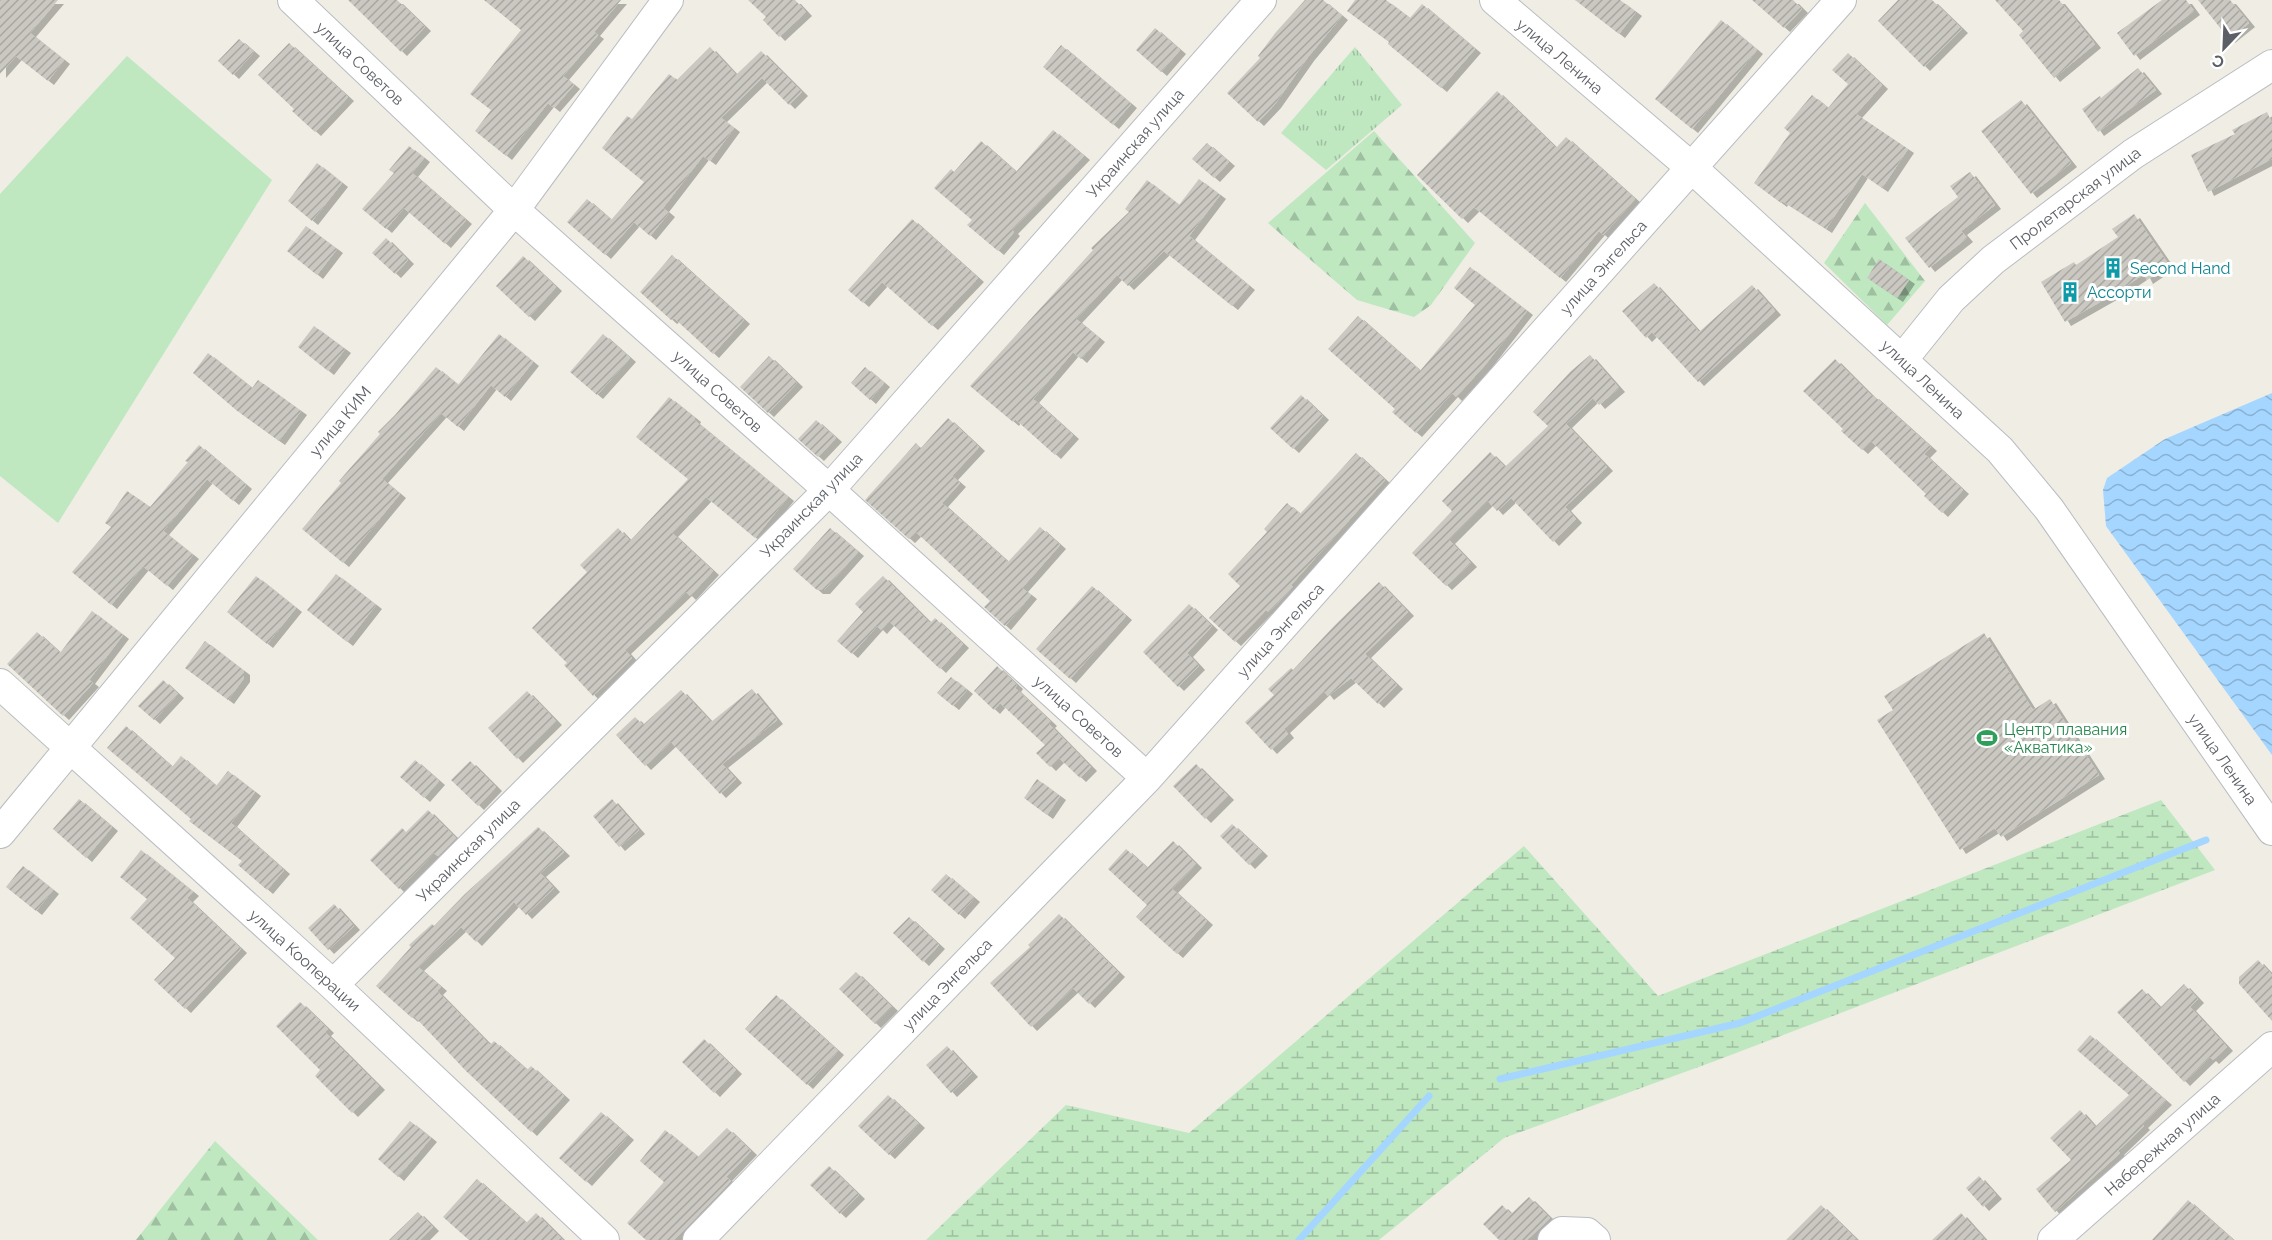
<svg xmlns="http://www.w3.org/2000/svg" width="2272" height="1240" viewBox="0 0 2272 1240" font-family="Raleway,sans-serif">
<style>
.green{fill:#bfe8c0}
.forest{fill:url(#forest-firs)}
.wetland{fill:url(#wetland-marsh)}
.park{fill:url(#park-tufts)}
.water{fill:url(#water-waves)}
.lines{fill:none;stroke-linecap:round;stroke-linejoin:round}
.stream{stroke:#a4d6ff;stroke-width:7}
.building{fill:url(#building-hatch);filter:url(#shadow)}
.minor-casing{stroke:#b9bcc1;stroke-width:32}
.minor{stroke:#fff;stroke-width:30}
.labels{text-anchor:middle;stroke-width:6;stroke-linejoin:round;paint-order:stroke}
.street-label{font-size:16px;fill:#5c6066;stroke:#fff}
.culture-label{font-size:16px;fill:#0d838f;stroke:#fff;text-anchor:start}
.leisure-label{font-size:16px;fill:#27864d;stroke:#fff;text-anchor:start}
</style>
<defs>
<pattern id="forest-firs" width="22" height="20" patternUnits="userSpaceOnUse" patternTransform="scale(1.5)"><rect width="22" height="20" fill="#bfe8c0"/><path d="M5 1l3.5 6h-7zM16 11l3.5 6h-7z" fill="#9ebfa0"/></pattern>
<pattern id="wetland-marsh" width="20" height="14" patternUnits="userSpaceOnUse" patternTransform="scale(1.5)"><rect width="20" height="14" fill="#bfe8c0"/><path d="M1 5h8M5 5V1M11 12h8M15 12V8" fill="none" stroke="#9ebfa0"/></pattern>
<pattern id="park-tufts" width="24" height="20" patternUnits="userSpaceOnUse" patternTransform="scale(1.5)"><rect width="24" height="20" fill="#bfe8c0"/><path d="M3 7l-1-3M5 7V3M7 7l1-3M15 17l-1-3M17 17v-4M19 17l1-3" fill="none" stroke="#9ebfa0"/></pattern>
<pattern id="water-waves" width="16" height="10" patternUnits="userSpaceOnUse" patternTransform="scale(1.5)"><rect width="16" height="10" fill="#a4d6ff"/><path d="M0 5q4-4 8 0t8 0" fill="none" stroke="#89b1d2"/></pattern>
<pattern id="building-hatch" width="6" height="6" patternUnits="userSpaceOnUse" patternTransform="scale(1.5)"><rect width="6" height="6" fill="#cac8c1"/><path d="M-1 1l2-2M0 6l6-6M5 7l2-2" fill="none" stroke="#a7a6a1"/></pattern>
<filter id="shadow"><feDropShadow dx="6" dy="4" stdDeviation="0" flood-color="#0004"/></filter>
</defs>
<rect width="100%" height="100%" fill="#efede4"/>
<path class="green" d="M127,56L272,180L58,523L0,476V194Z"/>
<path class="forest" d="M1374,131L1475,243L1431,305L1414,317L1357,300L1268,223Z
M1865,203L1925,281L1887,325L1824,263Z
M215,1141L318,1240H136Z"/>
<path class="wetland" d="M2161,800L2215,870L1715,1061L1504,1138L1379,1240H926L1066,1105L1189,1133L1524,846L1658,996Z"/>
<path class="park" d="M1355,47L1402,105L1326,170L1281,133Z"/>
<path class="water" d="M2272,393V755L2106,526L2103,490L2107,478L2165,439Z"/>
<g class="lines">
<path class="stream" d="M1500,1079L1740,1023L2206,840
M1299,1240L1429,1096"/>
</g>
<path class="building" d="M0,0H58L30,33L64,60L48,81L16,56L0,74Z
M348,0H397L425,27L401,52Z
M484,0H621L594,32L598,35L563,76L574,85L554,108L548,103L506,156L475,131L491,110L470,94L521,30Z
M748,0H795L806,12L779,37L763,20L766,17Z
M1305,0H1323L1342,16L1308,57L1275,104L1258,122L1227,93L1260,58L1258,56L1276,32Z
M1355,0H1386L1410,18L1422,4L1475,49L1441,88L1388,44L1389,42L1347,11Z
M1575,0H1620L1636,12L1619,34Z
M1752,0H1793L1802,9L1784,28Z
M1898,0H1932L1962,29L1924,67L1878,21Z
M1995,0H2059L2095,44L2054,78L2019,35L2023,31Z
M2162,0H2186L2194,11L2134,56L2117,33Z
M2198,0H2230L2249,23L2229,39Z
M1721,20L1757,50L1692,129L1655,99Z
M1155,28L1180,50L1161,72L1136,50Z
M239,39L254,52L233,75L218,61Z
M289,43L348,97L315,132L292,111L294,109L258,75Z
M1061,45L1131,104L1113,125L1043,67Z
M710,47L736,75L761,51L802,92L789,105L762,78L721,118L734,128L710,161L703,156L663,208L669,213L650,236L634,222L605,255L567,222L587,199L611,220L644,182L602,148L627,116L632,119L669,74L677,80Z
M1848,53L1882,85L1856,114L1908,149L1882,188L1862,174L1826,229L1782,201L1781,203L1754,183L1790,133L1784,128L1812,95L1828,108L1848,84L1832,70Z
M2138,68L2156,90L2098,132L2082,109L2100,96L2101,98Z
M1497,91L1556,148L1566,137L1635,199L1603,235L1599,231L1560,278L1474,207L1462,219L1417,175Z
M2021,100L2071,163L2031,194L1981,131Z
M2267,112L2272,123V159L2208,192L2191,155L2235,134L2232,130Z
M1053,130L1084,156L1012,230L1014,232L998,251L967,225L972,220L934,188L951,169L954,172L981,141L1016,172Z
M1207,143L1229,162L1214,178L1192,159Z
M409,146L424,158L412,173L466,220L445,244L404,208L386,229L362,209L394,173L389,170Z
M317,163L342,183L312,221L288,201Z
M1970,172L1995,205L1961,231L1967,238L1929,268L1905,238L1958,197L1950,186Z
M1199,179L1220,195L1189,236L1249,286L1232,306L1164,251L1128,286L1117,275L1076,319L1099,338L1081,359L1073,352L1033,399L1073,435L1055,455L1015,419L1013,422L970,386L1093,250L1091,248L1129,212L1125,209L1147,180L1179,205Z
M2134,214L2169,265L2147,280L2144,274L2116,293L2065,322L2041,282L2074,262L2076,265L2118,237L2112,229Z
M912,219L978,278L932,326L882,282L863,303L848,290Z
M306,226L337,249L317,275L287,251Z
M386,238L408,260L395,274L372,253Z
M672,255L744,320L713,354L674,318L671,320L640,292Z
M523,256L556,287L529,317L496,286Z
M1879,259L1909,280L1897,298L1867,278Z
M1470,267L1527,311L1485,365L1456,397L1452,393L1416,433L1392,412L1395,409L1328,349L1358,316L1420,371L1475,305L1454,288Z
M1654,283L1699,332L1752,285L1775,311L1698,382L1652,332L1646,338L1622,311Z
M314,326L345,349L328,371L298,347Z
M499,334L533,362L505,397L491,385L458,427L441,413L382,479L400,494L343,563L302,529L341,483L339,481L380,434L378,432L395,415L436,367L458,385Z
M603,334L630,358L597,395L570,372Z
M208,353L252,388L258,380L301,411L279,441L236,410L193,373Z
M1590,355L1619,388L1599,405L1593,398L1566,424L1607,467L1565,507L1576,519L1553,542L1511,498L1497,511L1488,501L1449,540L1471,563L1446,586L1412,553L1452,511L1442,501L1490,452L1505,467L1548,426L1533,412L1570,372Z
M769,356L797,383L768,413L740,387Z
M1835,359L1872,396L1873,395L1931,447L1924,454L1963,490L1942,513L1924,496L1926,494L1871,441L1862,450L1841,431L1843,429L1803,391Z
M865,367L884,383L870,400L851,383Z
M1301,395L1323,416L1293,449L1270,428Z
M669,397L695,418L694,420L788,497L755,538L706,497L672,533L713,571L690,596L686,592L625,650L632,658L593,696L564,665L567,663L532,628L587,572L580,565L618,528L630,541L688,479L636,437Z
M948,418L979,447L952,476L960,483L942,503L1008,562L1040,527L1060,545L1022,588L1031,595L1005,626L984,607L990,601L916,532L909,539L865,500L916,443L921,448Z
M816,420L836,438L818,457L798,439Z
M199,445L246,485L233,501L207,479L163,531L193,555L167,586L143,566L111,605L72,572L111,527L105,523L127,491L150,507L188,462L185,461Z
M1356,453L1385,480L1291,585L1293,587L1269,612L1266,610L1235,642L1209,618L1240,586L1228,574L1267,532L1264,529L1287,503L1300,514Z
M830,528L858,552L824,590H817L793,569Z
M336,574L376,605L347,642L307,610Z
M256,576L296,608L267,644L227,612Z
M883,576L930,623L935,618L963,644L940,669L889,621L881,630L877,626L852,654L837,641L863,612L855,604Z
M1379,582L1408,612L1365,654L1397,685L1378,704L1351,678L1328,696L1324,691L1284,729L1288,734L1271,750L1245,722L1274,695L1268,689L1291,668L1293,670L1334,626Z
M1092,586L1126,616L1070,679L1036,649Z
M1189,604L1212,626L1187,653L1199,666L1178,687L1143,652Z
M92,611L123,635L89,680L93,683L63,716L7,664L37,632L60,653Z
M1984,633L2033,710L2050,699L2099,775L2001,837L1995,828L1960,850L1877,720L1893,710L1884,696Z
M205,641L244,671V678L228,700L185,668Z
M997,666L1017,685L1015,688L1051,722L1049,724L1091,767L1080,778L1059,758L1050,767L1036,753L1045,745L1000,703L994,710L974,691Z
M951,677L967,690L953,706L937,693Z
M163,680L178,694L154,720L138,706Z
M752,689L777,720L722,764L736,779L720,794L671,742L645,766L616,735L635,717L643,725L681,690L711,722Z
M527,691L556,721L517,759L488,728Z
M126,726L172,767L181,756L216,786L228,771L255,792L231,823L284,870L267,890L238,865L242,861L189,821L191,819L107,748Z
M415,760L439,781L424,798L400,777Z
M470,761L496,787L478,806L451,780Z
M1196,764L1228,796L1205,819L1173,786Z
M1037,779L1060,796L1047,815L1024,798Z
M79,799L112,827L86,858L53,829Z
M612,799L639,830L619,847L593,816Z
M428,810L456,838L438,856L434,853L399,889L370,860L402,828L406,832Z
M1232,824L1262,852L1249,865L1220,836Z
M538,827L564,852L540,873L554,888L526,915L514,902L476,942L461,927L418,967L441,987L437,991L490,1045L494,1041L527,1070L531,1066L564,1096L531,1132L466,1071L414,1016L412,1018L376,986L411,947L409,945L432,924L434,926L465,894Z
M1173,841L1196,864L1172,889L1207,921L1177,954L1136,917L1147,905L1108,869L1126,849L1147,868Z
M141,850L193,892L187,898L241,949L185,1009L154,980L175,958L130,918L147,899L120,877Z
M23,866L53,890L36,911L6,887Z
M946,874L974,898L959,915L931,890Z
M334,904L354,926L328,950L308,928Z
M1059,914L1119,973L1089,1004L1073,988L1031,1027L990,983L1030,947L1028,945Z
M909,917L939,945L923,962L893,933Z
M2258,960L2272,975V1021L2239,984V977Z
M856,972L892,1007L875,1024L839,989Z
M2184,984L2198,999L2190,1007L2227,1047L2213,1060L2210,1057L2184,1082L2117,1012L2142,989L2160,1008Z
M776,995L838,1051L807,1085L745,1029Z
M300,1002L328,1029L325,1032L379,1086L352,1113L315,1076L320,1070L276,1026Z
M2090,1035L2166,1101L2142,1124L2144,1126L2118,1151L2120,1153L2055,1212L2036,1189L2071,1160L2050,1138L2080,1110L2095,1127L2129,1095L2077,1050Z
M704,1039L736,1070L714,1093L682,1062Z
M947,1046L972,1073L951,1093L926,1065Z
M888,1095L919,1124L889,1155L858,1126Z
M601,1112L628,1136L586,1182L559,1158Z
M410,1121L431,1138L398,1177L378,1159Z
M727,1128L751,1151L726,1177L731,1181L674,1240H646L627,1223L664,1182L640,1161L665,1130L698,1157Z
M829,1166L859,1195L840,1214L810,1185Z
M1979,1176L1996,1195L1983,1207L1966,1188Z
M477,1179L526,1223L536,1213L563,1240H469L443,1217Z
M1529,1197L1550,1218L1527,1240H1499L1483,1224L1502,1205L1511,1214Z
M2188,1200L2233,1240H2152Z
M1821,1205L1857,1240H1786Z
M418,1212L433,1227L420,1240H389Z
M1961,1213L1985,1240H1932Z"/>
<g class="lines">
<g class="minor-casing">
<path id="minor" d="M293,0L514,210L829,490L1147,778
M1495,0L1692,168L2000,450L2049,509L2272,830
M1902,360L1951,299L1993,260L2133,154L2272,65
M0,684L333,985L604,1240
M0,833L514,210L668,0
M333,985L829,490L1261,0
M698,1240L1147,778L1841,0
M1553,1240L1562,1232L1587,1233L1595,1240
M2053,1240L2272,1047"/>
</g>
<use href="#minor" class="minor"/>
</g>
<defs>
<g id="building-bare" transform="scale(1.62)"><path d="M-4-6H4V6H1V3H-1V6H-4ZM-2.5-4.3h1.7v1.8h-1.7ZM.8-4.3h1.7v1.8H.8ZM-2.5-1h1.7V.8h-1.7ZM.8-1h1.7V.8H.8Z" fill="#0f9aa8" stroke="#fff" stroke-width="2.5" paint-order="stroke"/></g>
<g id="stadium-bare" transform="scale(1.62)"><path d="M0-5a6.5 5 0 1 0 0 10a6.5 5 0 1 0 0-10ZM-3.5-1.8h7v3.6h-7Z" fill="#2e9e5b" stroke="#fff" stroke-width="2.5" paint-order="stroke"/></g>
</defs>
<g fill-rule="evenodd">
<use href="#building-bare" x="2113" y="268"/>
<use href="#building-bare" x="2070" y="292"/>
<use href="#stadium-bare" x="1987" y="738"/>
</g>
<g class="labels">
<g class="street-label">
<text transform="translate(1560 56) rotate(40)" y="6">улица Ленина</text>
<text transform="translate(360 63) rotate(43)" y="6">улица Советов</text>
<text transform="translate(1135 143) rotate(-49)" y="6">Украинская улица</text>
<text transform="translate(2075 198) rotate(-37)" y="6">Пролетарская улица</text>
<text transform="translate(1603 267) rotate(-48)" y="6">улица Энгельса</text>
<text transform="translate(1923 379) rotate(43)" y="6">улица Ленина</text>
<text transform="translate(718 391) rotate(42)" y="6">улица Советов</text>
<text transform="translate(340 421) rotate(-50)" y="6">улица КИМ</text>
<text transform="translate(811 505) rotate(-46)" y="6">Украинская улица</text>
<text transform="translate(1280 630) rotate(-48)" y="6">улица Энгельса</text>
<text transform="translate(1079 716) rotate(42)" y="6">улица Советов</text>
<text transform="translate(2223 759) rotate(55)" y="6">улица Ленина</text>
<text transform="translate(468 850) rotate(-45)" y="6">Украинская улица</text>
<text transform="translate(305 960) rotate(42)" y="6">улица Кооперации</text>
<text transform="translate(947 984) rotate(-46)" y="6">улица Энгельса</text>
<text transform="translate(2162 1144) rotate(-41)" y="6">Набережная улица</text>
</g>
<g class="culture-label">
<text x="2130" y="274">Second Hand</text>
<text x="2087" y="298">Ассорти</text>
</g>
<g class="leisure-label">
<text x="2004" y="735">Центр плавания<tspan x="2004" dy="18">«Акватика»</tspan></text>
</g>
</g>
<g transform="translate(2224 48) rotate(203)" stroke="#ffffff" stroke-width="4.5" paint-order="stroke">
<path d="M0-4.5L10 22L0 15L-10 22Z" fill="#5c6066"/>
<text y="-9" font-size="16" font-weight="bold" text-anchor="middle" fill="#5c6066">С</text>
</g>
</svg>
